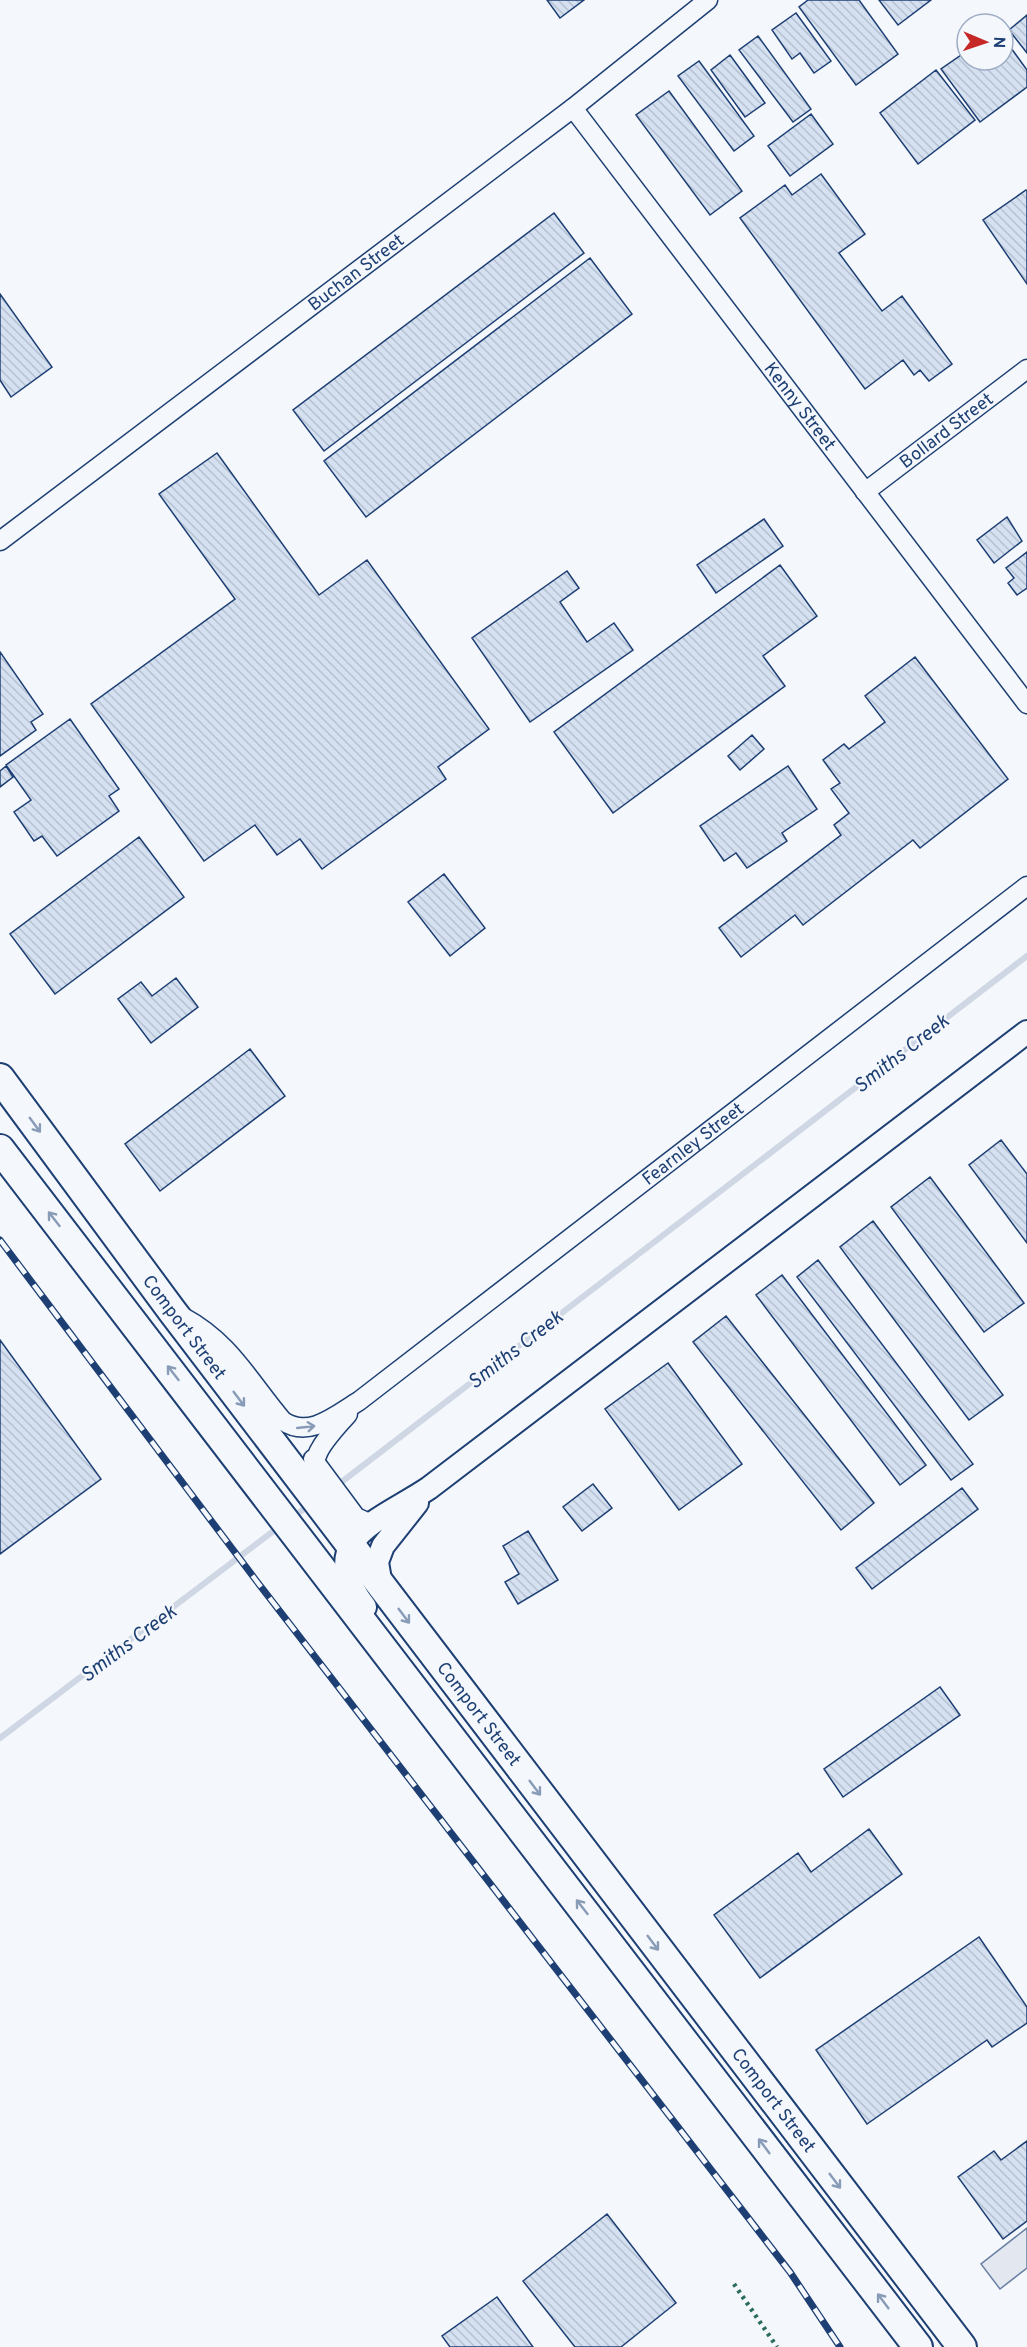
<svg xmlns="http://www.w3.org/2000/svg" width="1027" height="2347" viewBox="0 0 1027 2347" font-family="Overpass,sans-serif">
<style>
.parking{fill:#e3e8f0;stroke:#687fa3;stroke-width:1.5}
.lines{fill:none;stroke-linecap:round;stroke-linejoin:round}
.stream{stroke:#cfd7e4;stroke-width:6}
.building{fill:url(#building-back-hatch);stroke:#1d3f73;stroke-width:1.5}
.minor-casing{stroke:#1d3f73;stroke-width:21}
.tertiary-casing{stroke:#1d3f73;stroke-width:26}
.trunk-casing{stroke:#1d3f73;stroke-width:32}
.minor{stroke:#f4f7fb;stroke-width:18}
.tertiary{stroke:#f4f7fb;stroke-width:22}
.trunk{stroke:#f4f7fb;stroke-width:28}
.rail-casing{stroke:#1d3f73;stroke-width:7}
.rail{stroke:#f4f7fb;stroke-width:4.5;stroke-dasharray:14;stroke-linecap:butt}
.hedge{stroke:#2c6c60;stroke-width:4.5;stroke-dasharray:3 4.5;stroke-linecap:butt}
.oneway{stroke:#889bb7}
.labels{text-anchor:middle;stroke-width:4.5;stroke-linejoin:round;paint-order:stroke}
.street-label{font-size:18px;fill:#1d3f73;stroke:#f4f7fb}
.water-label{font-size:20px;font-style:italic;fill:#1d3f73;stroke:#f4f7fb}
</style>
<defs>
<pattern id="building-back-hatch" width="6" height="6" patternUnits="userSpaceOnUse" patternTransform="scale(1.5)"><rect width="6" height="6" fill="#d5e0f0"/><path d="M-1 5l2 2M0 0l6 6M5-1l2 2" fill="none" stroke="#b6c1d1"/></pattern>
</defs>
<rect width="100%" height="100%" fill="#f4f7fb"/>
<path class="parking" d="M1027,2228V2268L1000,2289L981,2264Z"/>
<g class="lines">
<path class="stream" d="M335,1487L1027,956
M291,1518L310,1505
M0,1738L280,1526"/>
</g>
<path class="building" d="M547,0H584L560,18Z
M808,0H859L898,54L856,85L799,7Z
M879,0H931L898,25Z
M796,13L831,61L814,73L800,53L792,59L772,30Z
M1027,15V53L1009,30Z
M758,36L811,109L793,122L739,50Z
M1003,37L1027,70V87L980,122L941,69L967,51V60H1003Z
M730,55L765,103L745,117L711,70Z
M699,61L754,136L734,151L678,76Z
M936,70L975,120L918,164L880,113Z
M669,91L742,191L710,215L636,115Z
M811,114L833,144L790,176L768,146Z
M821,174L865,234L839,253L882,311L902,296L952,364L929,381L920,370L914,375L903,360L865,389L740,218L785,185L792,195Z
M1026,190L1027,191V284L983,220Z
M554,213L584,253L324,451L293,410Z
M590,258L632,314L366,517L324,461Z
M0,294L52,367L11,397L0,380Z
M217,453L319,595L367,560L489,729L438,767L446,779L322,869L300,839L277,855L255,825L204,861L91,704L235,599L159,494Z
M1007,517L1022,541L994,563L977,540Z
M764,519L783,546L716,593L697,565Z
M1027,552V588L1017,595L1008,583L1014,578L1006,568Z
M780,565L817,616L763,656L785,686L613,813L554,732Z
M567,571L579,588L560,602L587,642L614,623L633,650L530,722L472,638Z
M0,652L43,714L31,722L36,730L0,756Z
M915,657L1008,779L920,848L913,840L803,925L795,915L741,957L719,928L841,835L834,825L849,813L831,789L840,783L823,760L844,744L849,749L885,722L865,696Z
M70,719L119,789L109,796L119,811L57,856L42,836L34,841L14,812L31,800L6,765Z
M752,735L764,749L740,770L728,756Z
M6,766L13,777L0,787V771Z
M788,766L817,809L782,833L787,841L747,868L736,853L724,861L700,826Z
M139,837L184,897L55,994L10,934Z
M444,874L485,928L450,956L408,902Z
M176,978L198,1007L151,1043L118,999L141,982L152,996Z
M250,1049L285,1096L160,1191L125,1144Z
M1001,1140L1027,1174V1243L969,1165Z
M930,1177L1024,1303L984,1332L891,1207Z
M873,1221L1003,1395L969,1420L840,1247Z
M818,1260L973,1464L951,1480L797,1277Z
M782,1275L926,1465L900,1485L756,1295Z
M726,1316L874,1503L841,1530L693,1342Z
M0,1340L101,1479L0,1554Z
M668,1363L742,1464L679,1510L605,1409Z
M593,1484L612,1508L582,1531L563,1507Z
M962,1488L978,1509L872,1589L856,1568Z
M528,1531L558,1580L518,1604L505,1582L519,1574L503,1546Z
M940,1687L960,1715L843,1797L824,1769Z
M869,1829L902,1874L760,1978L714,1915L798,1853L811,1872Z
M979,1937L1027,2007V2023L992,2047L987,2040L867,2124L816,2050Z
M1027,2141V2221L1003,2239L958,2177L994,2151L1001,2160Z
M607,2214L676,2303L621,2347H575L523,2281Z
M497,2297L533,2347H450L442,2336Z"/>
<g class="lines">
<g class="minor-casing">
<g id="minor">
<path id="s1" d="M573,108L1027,704"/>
<path id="s2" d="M865,492L1027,369"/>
<path id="s3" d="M0,541L573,108L708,0"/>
<path id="s4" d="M183,1317C230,1342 249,1381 283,1421C309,1439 336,1415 359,1401L1027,886"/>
<path d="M313,1459L356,1517L371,1524"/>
<path d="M310,1491C313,1450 322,1444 348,1414"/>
</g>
</g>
<g class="tertiary-casing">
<path id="tertiary" d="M381,1586L377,1562L383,1546L417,1503
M365,1607C313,1539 380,1521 429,1488L1027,1032"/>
</g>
<g class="trunk-casing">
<g id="trunk">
<path id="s5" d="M0,1078L172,1311L962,2347"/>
<path d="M0,1149L918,2347"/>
</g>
</g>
<use href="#minor" class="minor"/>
<use href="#tertiary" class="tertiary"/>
<use href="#trunk" class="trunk"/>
<g class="rail-casing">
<path id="rail" d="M0,1240L255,1579L790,2272L840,2347"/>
</g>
<use href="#rail" class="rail"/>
<path class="hedge" d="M734,2284L777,2347"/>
</g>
<defs><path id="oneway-shaft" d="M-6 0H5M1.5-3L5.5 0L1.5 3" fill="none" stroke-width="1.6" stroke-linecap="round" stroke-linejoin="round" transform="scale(1.5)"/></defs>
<g class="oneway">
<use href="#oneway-shaft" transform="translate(35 1125) rotate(54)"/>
<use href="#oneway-shaft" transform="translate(54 1219) rotate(-128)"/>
<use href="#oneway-shaft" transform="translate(173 1373) rotate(-128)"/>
<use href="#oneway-shaft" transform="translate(239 1399) rotate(53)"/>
<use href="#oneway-shaft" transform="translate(306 1427) rotate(-6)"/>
<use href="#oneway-shaft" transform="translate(404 1616) rotate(53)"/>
<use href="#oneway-shaft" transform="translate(535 1788) rotate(53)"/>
<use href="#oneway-shaft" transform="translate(582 1907) rotate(-128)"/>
<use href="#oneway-shaft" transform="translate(653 1943) rotate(53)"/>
<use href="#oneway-shaft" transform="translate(764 2146) rotate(-127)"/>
<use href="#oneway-shaft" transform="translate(835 2181) rotate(53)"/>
<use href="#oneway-shaft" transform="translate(883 2301) rotate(-127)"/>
</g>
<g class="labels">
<g class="street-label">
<text dy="6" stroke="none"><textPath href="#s3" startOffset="446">Buchan Street</textPath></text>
<text dy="6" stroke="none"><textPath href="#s1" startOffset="375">Kenny Street</textPath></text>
<text dy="6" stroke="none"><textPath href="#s2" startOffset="102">Bollard Street</textPath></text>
<text dy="6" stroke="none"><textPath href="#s4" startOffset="651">Fearnley Street</textPath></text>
<text dy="6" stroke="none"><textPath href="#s5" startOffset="310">Comport Street</textPath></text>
<text dy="6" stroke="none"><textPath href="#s5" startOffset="796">Comport Street</textPath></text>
<text dy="6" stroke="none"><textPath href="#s5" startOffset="1282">Comport Street</textPath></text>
</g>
<g class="water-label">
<text transform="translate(901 1053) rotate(-38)" y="7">Smiths Creek</text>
<text transform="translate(515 1349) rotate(-38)" y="7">Smiths Creek</text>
<text transform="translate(128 1643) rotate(-37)" y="7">Smiths Creek</text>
</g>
</g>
<g transform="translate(985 42) rotate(92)"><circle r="28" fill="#f4f7fb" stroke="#9eadc5" stroke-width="1.5"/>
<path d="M0-4.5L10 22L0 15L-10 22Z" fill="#c62828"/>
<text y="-9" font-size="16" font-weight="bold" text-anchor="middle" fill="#1d3f73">N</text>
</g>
</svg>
